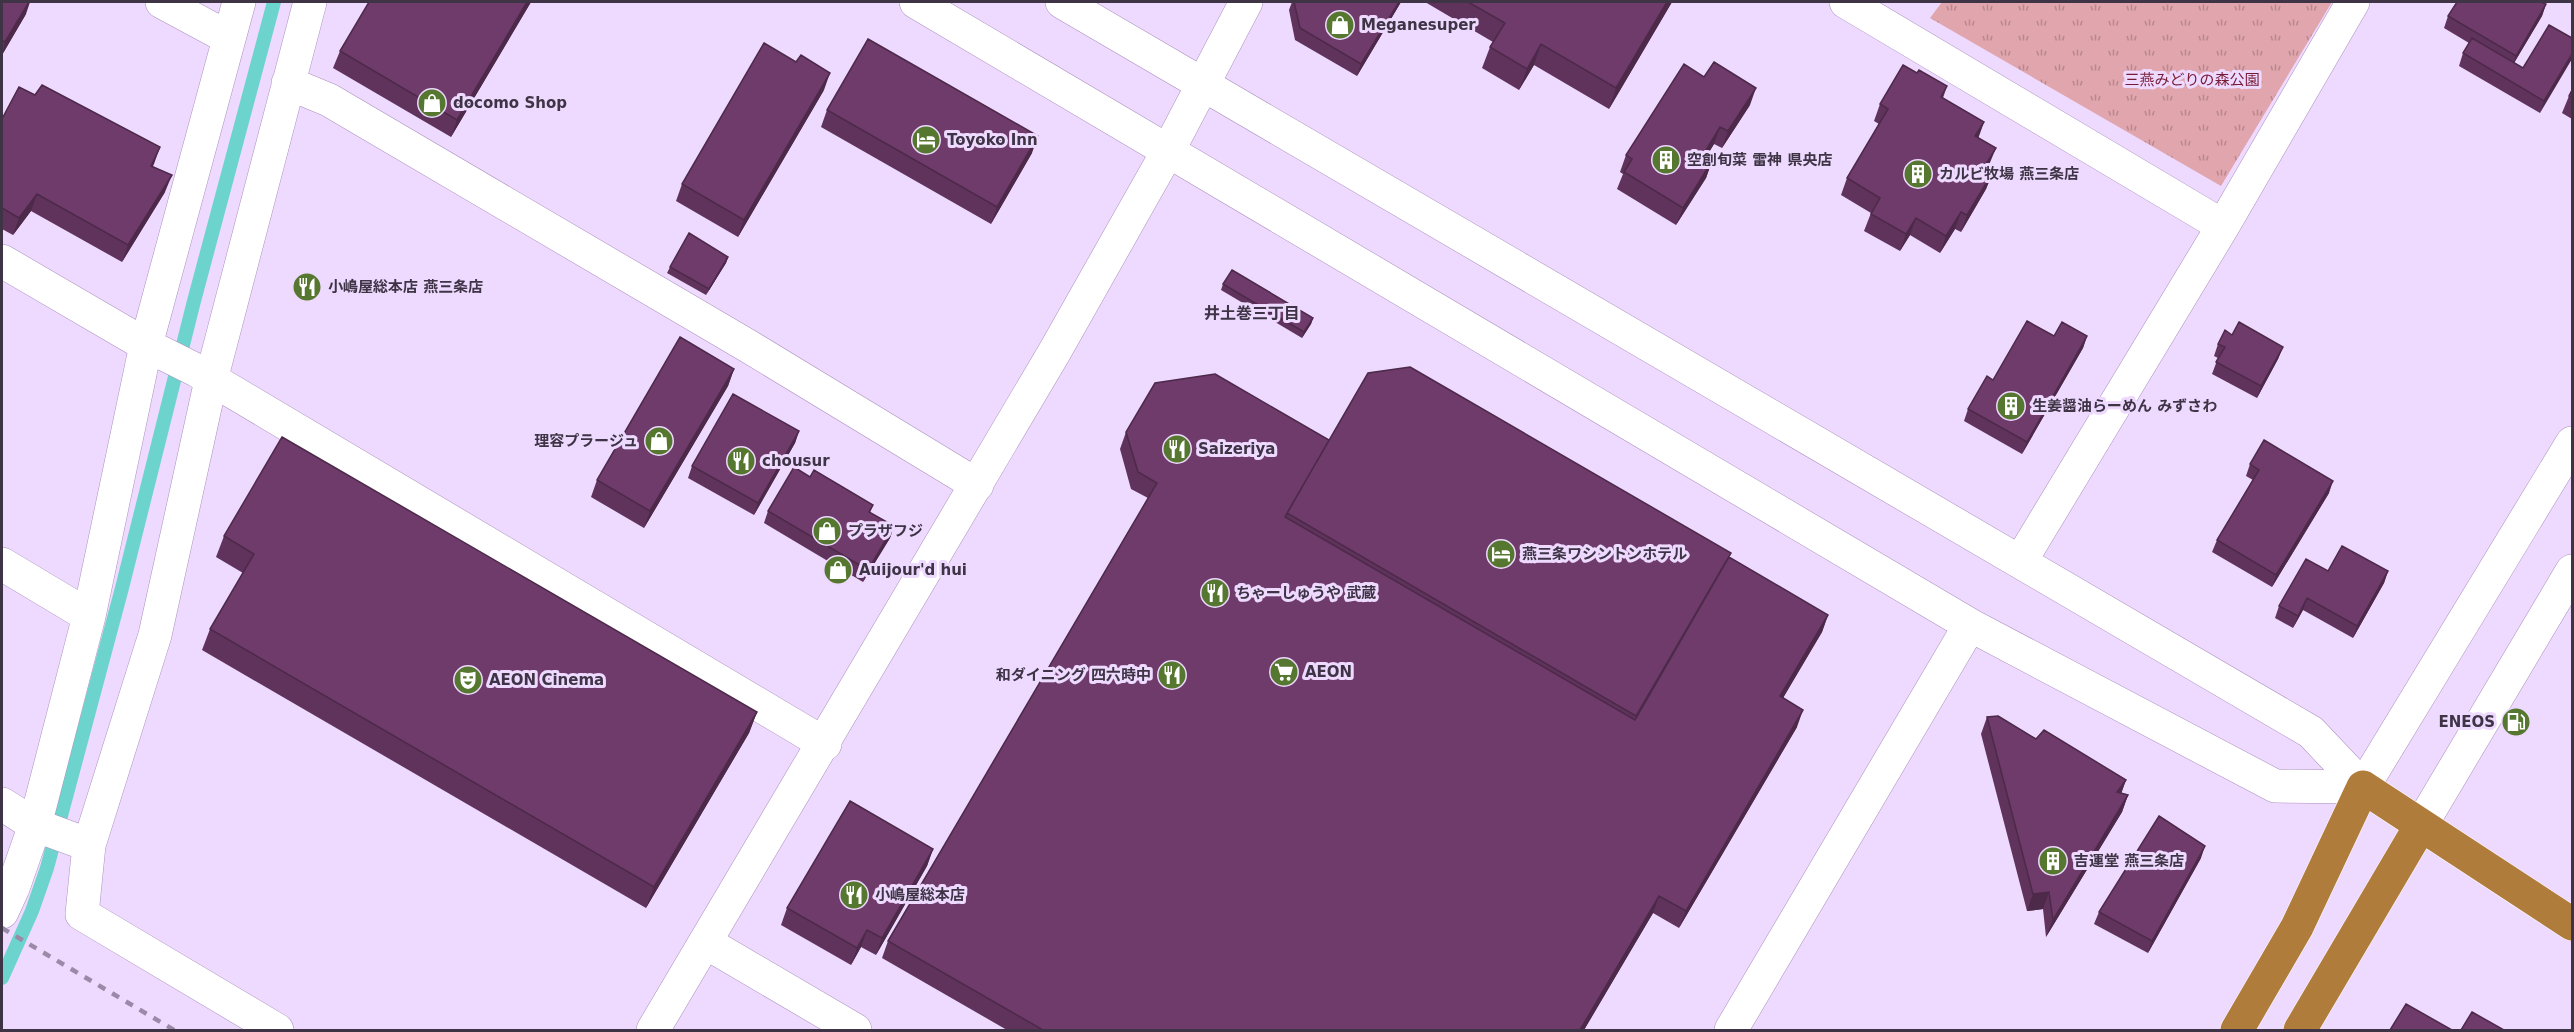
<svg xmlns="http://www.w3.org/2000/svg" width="2574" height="1032" viewBox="0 0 2574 1032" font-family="'DejaVu Sans','Noto Sans JP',sans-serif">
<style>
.park{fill:url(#park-tufts)}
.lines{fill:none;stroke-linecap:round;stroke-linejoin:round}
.stream{stroke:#6dd4cd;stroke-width:14}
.minor-casing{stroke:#ab92be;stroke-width:34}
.highway-casing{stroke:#fff;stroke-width:34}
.minor{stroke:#fff;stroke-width:33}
.highway{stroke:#af7c3c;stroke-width:33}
.rail{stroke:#9a8aa7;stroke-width:4.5;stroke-dasharray:8 8;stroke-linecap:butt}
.wall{fill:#5f335b}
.shaded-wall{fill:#4d294a}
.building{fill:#6e3b6a;stroke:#4d294a;stroke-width:1.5}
.labels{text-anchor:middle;stroke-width:6;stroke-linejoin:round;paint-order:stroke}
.poi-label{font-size:15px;font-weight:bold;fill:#3e3446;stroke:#eed9ff;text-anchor:start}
.park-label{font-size:15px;fill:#771a33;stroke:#eed9ff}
.neighbourhood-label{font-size:16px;font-weight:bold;fill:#3e3446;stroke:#eed9ff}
</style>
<defs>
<pattern id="park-tufts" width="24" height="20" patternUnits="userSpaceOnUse" patternTransform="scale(1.5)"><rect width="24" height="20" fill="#e1a5ad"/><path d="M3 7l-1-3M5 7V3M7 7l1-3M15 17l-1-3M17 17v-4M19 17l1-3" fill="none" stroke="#b8878f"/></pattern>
</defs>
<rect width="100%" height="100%" fill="#eed9ff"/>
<path class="park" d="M1942,2H2332L2221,186L1930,18Z"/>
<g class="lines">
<path class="stream" d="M2,978L32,911L47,868L122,588L194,301L274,2"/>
<g class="minor-casing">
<path id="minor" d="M162,2L229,38
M916,2L1970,625L2275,786L2363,787
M1062,2L2311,732L2363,787
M1846,2L2223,226
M288,83L329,100L748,346L977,485
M2,261L146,345L196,370L825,744
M2020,562L2223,226L2353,2
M2,564L89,616
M2363,787L2572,443
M2,804L35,825L89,845
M2421,825L2572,571
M2,912L13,888L35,825L89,616L146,345L239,2
M705,942L855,1030
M277,1030L82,914L89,845L155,635L211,380L310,2
M653,1030L1055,351L1168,151L1246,2
M1731,1030L1970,625"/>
</g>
<g class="highway-casing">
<path id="highway" d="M2237,1030L2297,927L2363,787L2572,924
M2300,1030L2421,825"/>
</g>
<use href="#minor" class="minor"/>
<use href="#highway" class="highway"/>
<path class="rail" d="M2,928L174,1030"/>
</g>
<path class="wall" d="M2,2L26,14L2,55Z
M531,2L451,137L333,68L340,51Z
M1292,2H1401L1357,76L1295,40L1289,10Z
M1425,2H1672L1609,109L1534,65L1519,90L1482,68L1490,47L1493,42Z
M2546,4L2542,16L2514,63L2523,68L2572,38L2540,113L2459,66L2463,53L2469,43L2444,28L2448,16Z
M1917,73L1947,86L1943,98L1984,122L1978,137L1989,165L1987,168L1993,172L1986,189L1961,232L1955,229L1940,253L1910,235L1900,251L1864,231L1871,213L1841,195L1847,178L1879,124L1874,121L1880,104Z
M824,90L738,237L676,201L682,184Z
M2572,90V119L2562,113L2569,96Z
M1750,105L1722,148L1714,144L1706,157L1712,161L1706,178L1676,225L1617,189L1623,174L1620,172L1626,155Z
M827,110L1032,153L991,224L821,127Z
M2,119L153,167L165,192L122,262L31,211L13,235L2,229Z
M728,257L726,263L706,295L667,273L670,267Z
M1223,284L1313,318L1311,324L1302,338L1221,290Z
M2232,335L2283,347L2278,359L2257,398L2212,374L2218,358L2214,356L2218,344Z
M2054,336H2087L2083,348L2022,454L1964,421L1968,409L1993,380Z
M734,369L728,386L644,528L591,497L597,480Z
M799,431L795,443L754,515L688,478L692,466Z
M1126,432L1329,440L1729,557L1828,615L1822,632L1783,698L1797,727L1679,928L1653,913L1584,1030H1007L882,958L888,941L1148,498L1131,489L1120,449Z
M2250,464L2329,493L2272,587L2212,552L2217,540L2253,480L2246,476Z
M810,477L873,505L870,513L894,526L890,538L863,582L764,523L768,511Z
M224,536L757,712L749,733L646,908L202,650L210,629L243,573L216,557Z
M2328,571H2388L2384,583L2353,638L2303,610L2293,628L2275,618L2279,606Z
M1987,717L2126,780L2121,793L2128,795L2122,812L2046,937L2043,909L2027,911L1981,734Z
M933,849L927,866L876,955L861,947L851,965L781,925L787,908Z
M2201,858L2148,953L2094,924L2099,912Z"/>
<path class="shaded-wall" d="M29,2H30L26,14L2,55L5,42Z
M527,2H531L451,137L457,120Z
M1399,2H1401L1357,76L1361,64Z
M1667,2H1672L1609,109L1616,88Z
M2546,4L2542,16L2511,68L2516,56Z
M1541,44L1534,65L1519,90L1527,69Z
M2572,54V59L2540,113L2544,101Z
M830,73L824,90L738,237L744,220Z
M1756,88L1750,105L1722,148L1728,131Z
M1984,122L1978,139L1975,136Z
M1720,127L1714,144L1697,172L1703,155Z
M1038,136L1032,153L991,224L997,207Z
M160,147L154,164L145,183L151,166Z
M1996,148L1989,165L1978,184L1984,167Z
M1712,161L1706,178L1676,225L1683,208Z
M1993,172L1986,189L1961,232L1967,215Z
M172,175L165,192L122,262L128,245Z
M37,194L31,211L13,235L19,218Z
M1961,212L1955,229L1940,253L1946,236Z
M1916,218L1910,235L1900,251L1906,234Z
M728,257L726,263L706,295L709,289Z
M1313,318L1311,324L1302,338L1304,332Z
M2087,336L2083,348L2022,454L2027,442Z
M2283,347L2278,359L2257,398L2261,386Z
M734,369L728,386L644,528L650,511Z
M799,431L795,443L754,515L758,503Z
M2333,481L2329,493L2272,587L2276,575Z
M894,526L890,538L863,582L868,570Z
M2388,571L2384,583L2353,638L2357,626Z
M2307,598L2303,610L2293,628L2298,616Z
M1828,615L1822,632L1774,713L1780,696Z
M1803,710L1797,727L1679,928L1686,911Z
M757,712L749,733L646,908L654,887Z
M2126,780L2120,797L2117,792Z
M2128,795L2122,812L2046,937L2053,920Z
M2205,846L2201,858L2148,953L2152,941Z
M933,849L927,866L876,955L882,938Z
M2049,892L2043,909L2027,911L2033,894Z
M1659,896L1653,913L1584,1030H1580Z
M867,930L861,947L851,965L857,948Z"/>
<path class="building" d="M2,2H29L5,42L2,40Z
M369,2H527L457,120L340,51Z
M1294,2H1399L1361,64L1300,28Z
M1468,2H1667L1616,88L1541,44L1527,69L1490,47L1505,23Z
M2457,2H2541L2546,4L2516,56L2448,16Z
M2549,25L2572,38V54L2544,101L2463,53L2472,38L2523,68Z
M868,39L1038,136L997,207L827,110Z
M764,43L796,62L801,55L830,73L744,220L682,184Z
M1714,62L1756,88L1728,131L1720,127L1703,155L1712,161L1683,208L1624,172L1632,159L1626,155L1684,64L1704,77Z
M1903,65L1917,73L1919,70L1947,86L1941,97L1984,122L1975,136L1996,148L1984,167L1993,172L1967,215L1961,212L1946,236L1916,218L1906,234L1871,214L1880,198L1847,178L1888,109L1880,104Z
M42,85L160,147L151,166L172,175L128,245L37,194L19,218L2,208V119L19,87L35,95Z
M2572,90V98L2569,96Z
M689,233L728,257L709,289L670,267Z
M1232,270L1313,318L1304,332L1223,284Z
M2027,321L2054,336L2062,322L2087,336L2027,442L1968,409L1987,376L1993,380Z
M2239,322L2283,347L2261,386L2216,362L2225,347L2218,344L2225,330L2232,335Z
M680,337L734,369L650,511L597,480Z
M1410,367L1731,553L1636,716L1287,513L1368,373Z
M1215,374L1329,440L1285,517L1635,720L1729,557L1828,615L1780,696L1803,710L1686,911L1659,896L1580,1030H1043L888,941L1157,483L1138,472L1126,432L1155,383Z
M733,394L799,431L758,503L692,466Z
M282,437L757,712L654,887L210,629L254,554L224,536Z
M2264,440L2333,481L2276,575L2217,540L2259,470L2250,464Z
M794,467L810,477L814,470L873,505L869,512L894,526L868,570L768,511Z
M2342,546L2388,571L2357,626L2307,598L2298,616L2279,606L2306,559L2328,571Z
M1998,716L2036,739L2044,730L2126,780L2117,792L2128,795L2053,920L2049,892L2033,894L1987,717Z
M850,801L933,849L882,938L867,930L857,948L787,908Z
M2159,816L2205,846L2152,941L2099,912Z
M2406,1004L2452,1030H2390Z
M2472,1012L2504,1030H2461Z"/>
<defs>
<g id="shop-disc" transform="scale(1.5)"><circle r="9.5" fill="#56772f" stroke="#eed9ff"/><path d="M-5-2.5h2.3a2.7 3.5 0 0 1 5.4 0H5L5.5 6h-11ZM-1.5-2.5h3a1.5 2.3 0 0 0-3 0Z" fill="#fff"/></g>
<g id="hotel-disc" transform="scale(1.5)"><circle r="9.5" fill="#56772f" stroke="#eed9ff"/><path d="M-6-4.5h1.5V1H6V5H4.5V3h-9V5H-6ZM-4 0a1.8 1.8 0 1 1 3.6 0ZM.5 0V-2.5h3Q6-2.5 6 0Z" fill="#fff"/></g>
<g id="building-disc" transform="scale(1.5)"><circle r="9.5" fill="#56772f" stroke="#eed9ff"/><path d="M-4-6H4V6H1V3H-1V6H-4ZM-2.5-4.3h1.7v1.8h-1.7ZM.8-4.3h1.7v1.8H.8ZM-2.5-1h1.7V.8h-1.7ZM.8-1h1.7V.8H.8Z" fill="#fff"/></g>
<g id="restaurant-disc" transform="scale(1.5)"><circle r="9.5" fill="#56772f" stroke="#eed9ff"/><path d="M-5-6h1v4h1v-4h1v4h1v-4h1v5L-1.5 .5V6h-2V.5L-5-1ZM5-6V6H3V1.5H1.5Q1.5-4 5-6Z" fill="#fff"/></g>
<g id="supermarket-disc" transform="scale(1.5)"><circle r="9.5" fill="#56772f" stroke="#eed9ff"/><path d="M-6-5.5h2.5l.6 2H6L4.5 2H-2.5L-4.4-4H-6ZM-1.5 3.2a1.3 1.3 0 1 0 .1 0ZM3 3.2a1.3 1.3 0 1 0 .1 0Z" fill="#fff"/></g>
<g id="theatre-disc" transform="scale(1.5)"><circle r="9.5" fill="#56772f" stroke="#eed9ff"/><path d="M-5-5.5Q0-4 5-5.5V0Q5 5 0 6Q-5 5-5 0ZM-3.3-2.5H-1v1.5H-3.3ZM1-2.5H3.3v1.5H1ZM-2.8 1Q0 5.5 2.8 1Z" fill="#fff"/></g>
<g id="fuel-disc" transform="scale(1.5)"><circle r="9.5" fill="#56772f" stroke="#eed9ff"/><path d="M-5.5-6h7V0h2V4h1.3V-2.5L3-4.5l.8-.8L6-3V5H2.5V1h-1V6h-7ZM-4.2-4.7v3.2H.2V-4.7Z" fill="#fff"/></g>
</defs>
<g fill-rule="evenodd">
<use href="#shop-disc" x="1340" y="25"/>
<use href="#shop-disc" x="432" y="103"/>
<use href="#hotel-disc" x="926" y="140"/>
<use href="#building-disc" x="1666" y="160"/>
<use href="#building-disc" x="1918" y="174"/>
<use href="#restaurant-disc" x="307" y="287"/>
<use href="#building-disc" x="2011" y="406"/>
<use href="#shop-disc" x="659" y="441"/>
<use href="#restaurant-disc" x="1177" y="449"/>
<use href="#restaurant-disc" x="741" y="461"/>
<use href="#shop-disc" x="827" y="531"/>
<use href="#hotel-disc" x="1501" y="554"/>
<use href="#shop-disc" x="838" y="570"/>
<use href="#restaurant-disc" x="1215" y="593"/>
<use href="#supermarket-disc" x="1284" y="672"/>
<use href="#restaurant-disc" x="1172" y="675"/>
<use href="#theatre-disc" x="468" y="680"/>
<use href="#fuel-disc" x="2516" y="722"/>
<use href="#building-disc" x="2053" y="861"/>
<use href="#restaurant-disc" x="854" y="895"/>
</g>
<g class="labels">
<g class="poi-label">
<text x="1361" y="30">Meganesuper</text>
<text x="453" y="108">docomo Shop</text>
<text x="947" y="145">Toyoko Inn</text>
<text x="1687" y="165">空創旬菜 雷神 県央店</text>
<text x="1939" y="179">カルビ牧場 燕三条店</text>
<text x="328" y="292">小嶋屋総本店 燕三条店</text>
<text x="2032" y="411">生姜醤油らーめん みずさわ</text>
<text x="638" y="446" text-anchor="end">理容プラージュ</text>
<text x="1198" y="454">Saizeriya</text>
<text x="762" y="466">chousur</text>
<text x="848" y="536">プラザフジ</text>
<text x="1522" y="559">燕三条ワシントンホテル</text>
<text x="859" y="575">Auijour'd hui</text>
<text x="1236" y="598">ちゃーしゅうや 武蔵</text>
<text x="1305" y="677">AEON</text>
<text x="1151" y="680" text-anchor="end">和ダイニング 四六時中</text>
<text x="489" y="685">AEON Cinema</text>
<text x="2495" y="727" text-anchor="end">ENEOS</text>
<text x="2074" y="866">吉運堂 燕三条店</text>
<text x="875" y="900">小嶋屋総本店</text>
</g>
<g class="park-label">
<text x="2192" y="85">三燕みどりの森公園</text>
</g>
<g class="neighbourhood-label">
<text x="1252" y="319">井土巻三丁目</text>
</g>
</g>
<rect width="2574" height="1032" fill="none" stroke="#3e3446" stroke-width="6"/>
</svg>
